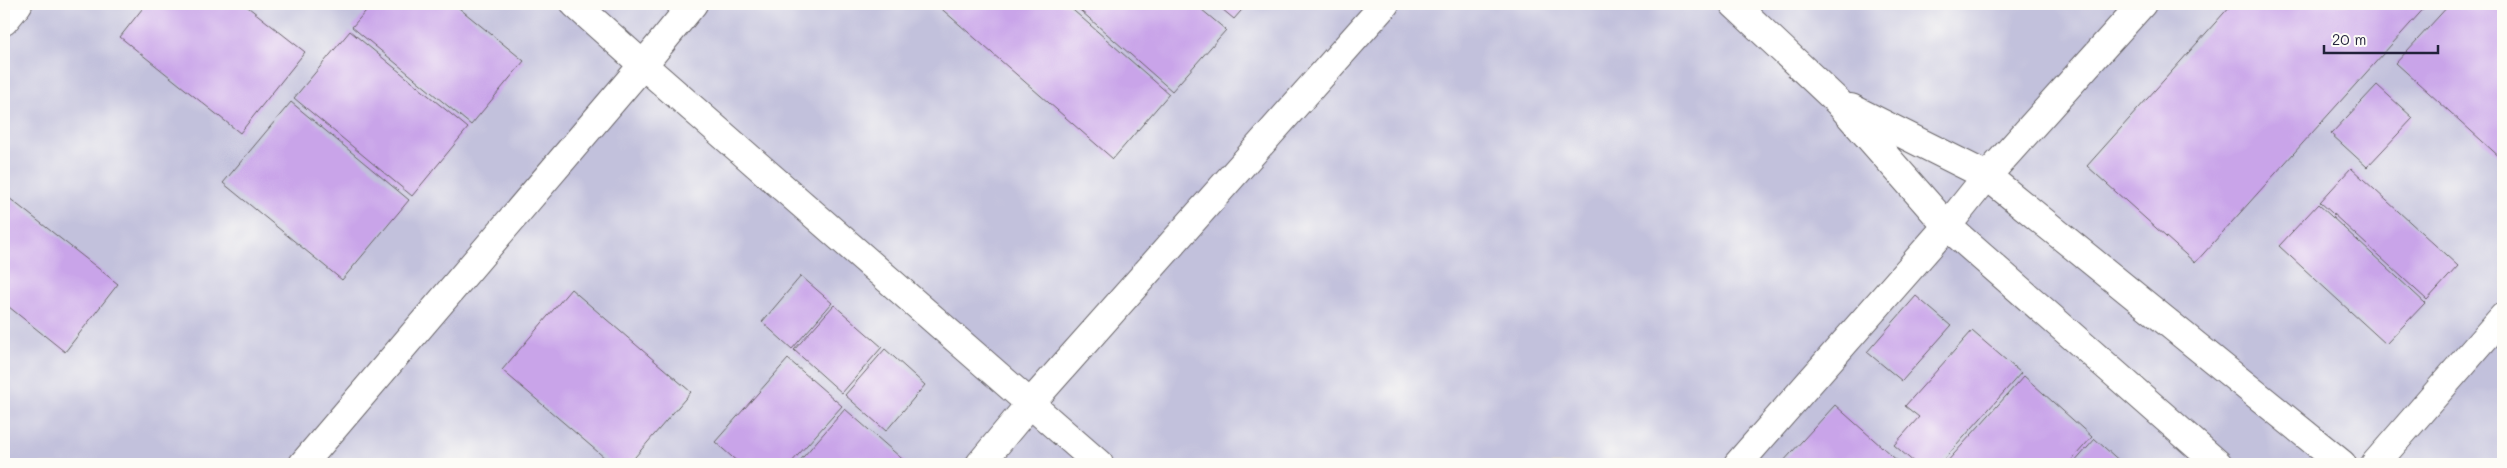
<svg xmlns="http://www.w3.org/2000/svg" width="2507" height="468" viewBox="0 0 2507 468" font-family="Mali,sans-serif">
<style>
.industrial{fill:#c2c1dc}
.building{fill:#c9a4e9}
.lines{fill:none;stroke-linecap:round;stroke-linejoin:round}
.street-casing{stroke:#686468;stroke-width:30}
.secondary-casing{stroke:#686468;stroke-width:30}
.street{stroke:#fff;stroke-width:28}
.secondary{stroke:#fff;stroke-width:28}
</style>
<rect width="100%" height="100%" fill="#fdfcf7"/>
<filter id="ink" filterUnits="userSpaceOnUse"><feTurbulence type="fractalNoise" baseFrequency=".02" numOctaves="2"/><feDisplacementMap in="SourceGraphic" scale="10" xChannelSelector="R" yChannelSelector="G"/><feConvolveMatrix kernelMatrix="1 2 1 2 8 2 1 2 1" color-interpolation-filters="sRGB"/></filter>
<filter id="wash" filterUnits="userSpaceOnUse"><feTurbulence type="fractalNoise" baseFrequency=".0096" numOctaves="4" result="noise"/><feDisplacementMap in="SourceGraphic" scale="20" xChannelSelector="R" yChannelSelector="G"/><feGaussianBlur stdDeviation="1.12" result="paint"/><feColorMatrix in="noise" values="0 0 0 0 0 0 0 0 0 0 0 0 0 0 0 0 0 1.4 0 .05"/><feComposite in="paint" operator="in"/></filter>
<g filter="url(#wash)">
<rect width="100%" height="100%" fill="#eadfbb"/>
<path class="industrial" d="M4,4H2503V464H4Z"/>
<g id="blocks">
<path class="building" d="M146,4H244L305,52L240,133L120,37Z
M372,4H454L524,61L471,125L352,27Z
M936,4H1066L1169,94L1113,159Z
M1073,4H1195L1226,30L1172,91Z
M1216,4H1247L1234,19Z
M2232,4H2428L2195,263L2087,166Z
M2450,4H2503V160L2396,63Z
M350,31L468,128L412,196L294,98Z
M2377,85L2413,118L2367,167L2331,134Z
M291,102L409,200L342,280L223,183Z
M2351,168L2458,266L2427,300L2320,202Z
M4,194L118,284L65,352L4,303Z
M2318,204L2425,303L2386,344L2279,246Z
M801,276L832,303L792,349L762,322Z
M571,289L691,392L629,464H612L502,370Z
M1916,296L1951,326L1902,381L1867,352Z
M834,305L882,347L842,393L794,350Z
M1972,331L2021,373L1940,464H1916L1894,445L1919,417L1905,406Z
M885,349L925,385L886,431L845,395Z
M788,359L842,406L790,464H740L715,442Z
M2024,376L2092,437L2068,464H1945Z
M1835,405L1901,464H1781Z
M845,409L908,464H797Z
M2095,439L2123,464H2073Z"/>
</g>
</g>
<g filter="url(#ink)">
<use href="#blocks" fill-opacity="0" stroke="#686468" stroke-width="1"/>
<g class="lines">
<g class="street-casing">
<path id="street" d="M575,4L643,65L693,4
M4,21L18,4
M303,464L643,65L1099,464
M980,464L1029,405L1385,4
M1738,464L1947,226L1987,176L2142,4
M2375,464L2503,317"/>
</g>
<g class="secondary-casing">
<path id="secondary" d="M1734,4L1838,102L1947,226L2218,464
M1851,108L1987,176L2342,464"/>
</g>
<use href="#street" class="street"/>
<use href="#secondary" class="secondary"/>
</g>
</g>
<rect width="2507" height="468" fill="none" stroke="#fdfcf7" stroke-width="20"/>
<path d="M2324 45v8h114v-8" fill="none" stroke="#22223b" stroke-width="2.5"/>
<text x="2332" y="45" font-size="15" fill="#22223b" stroke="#fdfcf7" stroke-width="4" paint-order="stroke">20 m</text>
</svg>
